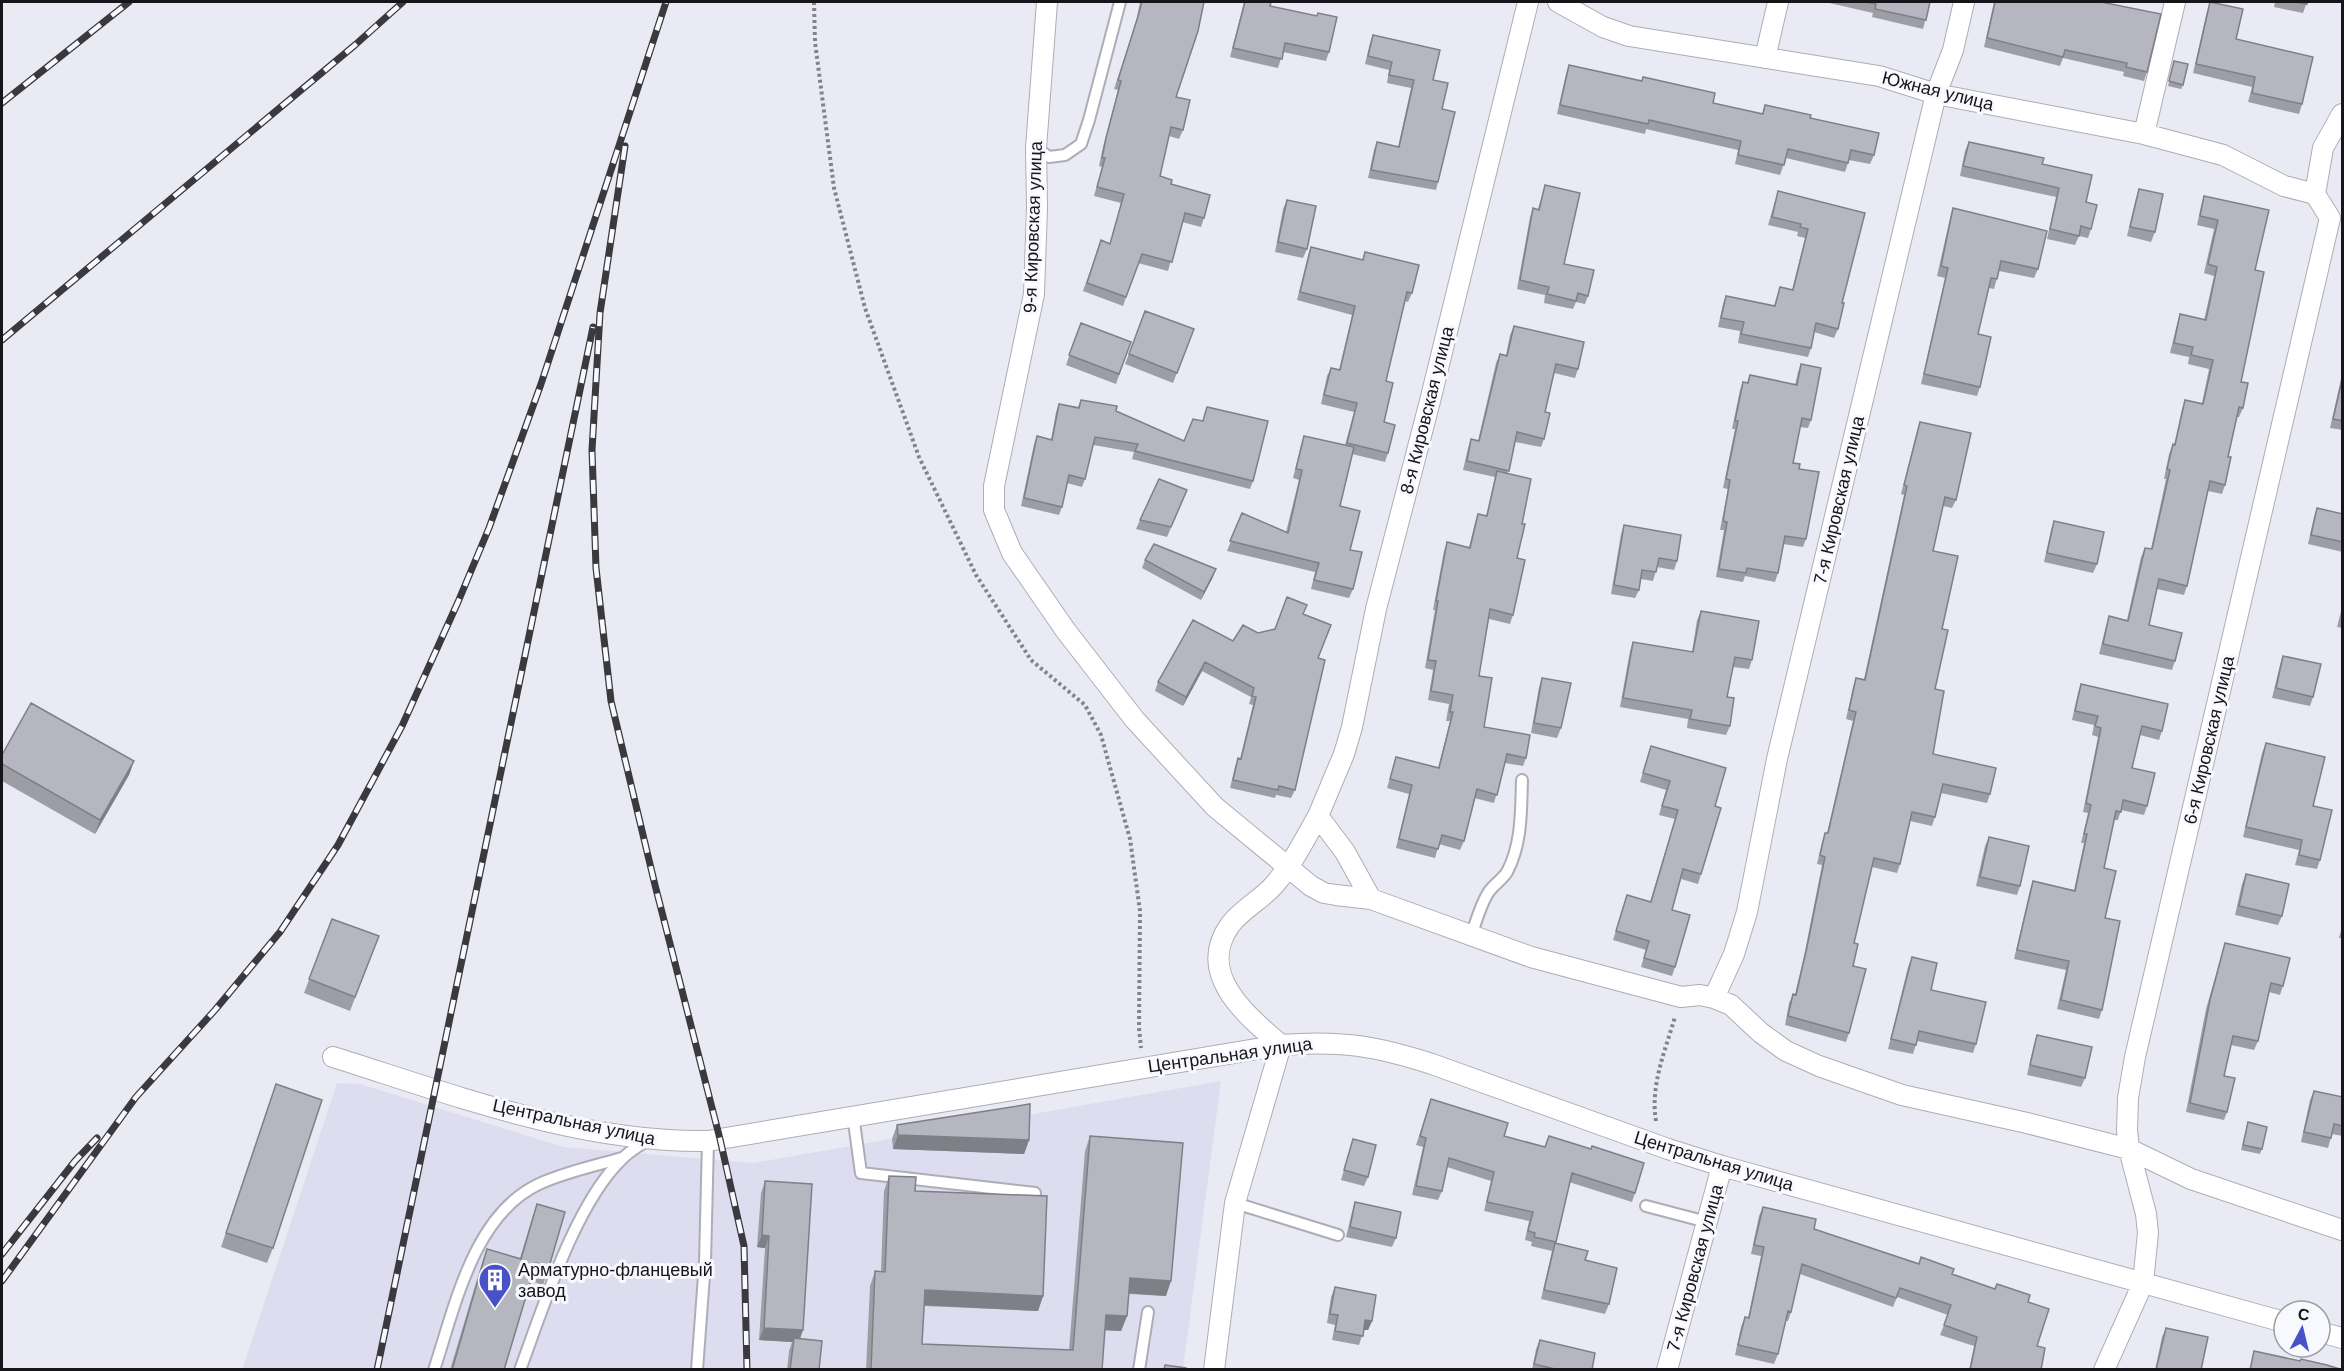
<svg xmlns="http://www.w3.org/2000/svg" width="2344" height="1371" viewBox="0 0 2344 1371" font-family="Helvetica,sans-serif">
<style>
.built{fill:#ddddef}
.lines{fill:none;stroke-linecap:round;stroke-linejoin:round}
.service-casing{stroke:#adadb7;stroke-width:14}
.minor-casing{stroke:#adadb7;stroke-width:22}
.path{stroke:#83838a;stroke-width:4;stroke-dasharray:3 3;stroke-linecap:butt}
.service{stroke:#fff;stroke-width:10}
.minor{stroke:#fff;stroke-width:20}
.rail-casing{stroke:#39393e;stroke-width:7}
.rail{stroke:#f8f8ff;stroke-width:4.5;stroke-dasharray:14;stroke-linecap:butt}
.wall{fill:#9d9da6}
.shaded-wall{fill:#7f7f87}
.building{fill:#b6b6c1;stroke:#7f7f87;stroke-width:1.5}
.labels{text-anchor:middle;stroke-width:6;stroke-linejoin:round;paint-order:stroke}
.street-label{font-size:18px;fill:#16161a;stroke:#f8f8ff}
.poi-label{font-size:18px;fill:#16161a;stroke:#f8f8ff;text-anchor:start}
</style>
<rect width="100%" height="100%" fill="#eaeaf5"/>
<path class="built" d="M1221,1081L1183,1369L242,1370L337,1083L360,1084L564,1147L753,1163Z"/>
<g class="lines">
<g class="service-casing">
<path id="service" d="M1036,148L1049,157L1065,155L1081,144L1089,120L1120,2
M1471,936C1476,922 1480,906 1488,893C1493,885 1502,880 1507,872C1522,844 1521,811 1522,780
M853,1115L861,1173L1035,1193
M1235,1203L1338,1235
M1646,1206L1707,1222
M434,1370C455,1307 473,1215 539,1184C565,1172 594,1166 622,1158
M520,1370C543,1308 575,1204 622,1159C629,1151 640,1146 648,1139
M697,1370L705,1262L708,1141
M1139,1370L1148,1312"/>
</g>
<g class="minor-casing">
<path id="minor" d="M1047,2L1036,148L1037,208L1034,294L994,486V510L1012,553L1066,631L1135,720L1215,807L1311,886L1324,893L1336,895L1371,899L1531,957L1681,997L1700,995L1714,998L1731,1005L1761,1033L1786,1051L1819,1066L1902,1095L2027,1123L2129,1149L2191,1179L2342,1230
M1558,2L1603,27L1629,36L1879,76L1936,94L2144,134L2223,155L2284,186L2315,194
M1765,58L1778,2
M2144,134L2175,2
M1371,899L1345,852L1318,816L1344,754L1352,727L1376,609L1430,401L1528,2
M1714,998L1734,954L1747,912L1777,759L1936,94L1953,50L1964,2
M333,1057C454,1095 580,1143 708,1141L1281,1045C1340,1040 1376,1046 1432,1064L1668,1149L1722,1166L2284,1322
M2320,1332L2342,1338
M1214,1370L1235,1203L1281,1045C1247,1016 1195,974 1230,925C1242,909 1261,900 1274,885C1292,865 1305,839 1318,816
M1667,1370L1722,1166
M2104,1370L2143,1283L2148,1233L2146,1214L2129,1149L2127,1130L2128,1098L2135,1057L2330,218L2315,194L2323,148L2342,114"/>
</g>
<path class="path" d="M814,2L815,42L834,188L865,308L919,457L976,575L1031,660L1085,705L1101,735L1130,839L1140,911L1139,1028L1141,1048
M1656,1121C1650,1086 1665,1051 1675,1017"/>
<use href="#service" class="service"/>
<use href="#minor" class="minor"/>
<g class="rail-casing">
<path id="rail" d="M2,103L129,2
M625,146L600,313L592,450L596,568L611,701L655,885L720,1139L744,1246L747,1370
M2,340L355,45L403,2
M2,1254L75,1161L97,1138
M2,1281L136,1097L215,1010L280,932L338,845L402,726L458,602L489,528L541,384L666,2
M377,1370L593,327"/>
</g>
<use href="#rail" class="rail"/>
</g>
<path class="wall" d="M1140,2H1204L1176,97L1183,130L1179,139L1169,136L1160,176L1171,184L1204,218L1201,227L1182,222L1168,271L1138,263L1123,306L1083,291L1101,240L1110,243L1121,203L1094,196L1102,167L1099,166L1103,147L1118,90L1114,89L1136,22Z
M1244,2H1271L1270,6L1317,16L1329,52L1326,61L1283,52L1278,68L1230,57Z
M1825,2H1930L1923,29L1872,17L1873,13Z
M1994,2H2101L2147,72L2144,81L2123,76L2124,72L2063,58L2060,66L1984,47Z
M2210,2L2236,39L2302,104L2299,114L2248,102L2252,87L2193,73L2207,11Z
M2275,2H2307L2303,13L2274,7Z
M1373,35L1433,80L1442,109L1438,182L1436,190L1368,178L1374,150L1377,142L1398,147L1411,88L1387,83L1389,70L1365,64L1370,43Z
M2174,61L2183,85L2181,89L2168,86Z
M1569,65L1642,81L1643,77L1713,103L1762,114L1765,105L1810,118L1874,155L1870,164L1849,160L1845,172L1786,158L1780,175L1735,164L1738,150L1646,129L1645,134L1557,114L1566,74Z
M1969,142L2042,164L2086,202L2091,229L2088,238L2079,236L2075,245L2047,239L2056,197L1960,176L1965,151Z
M1545,185L1564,264L1588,296L1585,304L1576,302L1573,309L1544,303L1545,295L1517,289L1530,217L1533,208L1538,209Z
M2139,189L2155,232L2151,242L2127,236L2136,198Z
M1778,191L1865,213L1842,303L1838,329L1834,338L1814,332L1811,348L1808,357L1738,343L1740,331L1718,327L1723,304L1726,296L1774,306L1780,287L1792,290L1805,238L1797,236L1798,232L1768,225Z
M2204,196L2255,270L2241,382L2243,408L2239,417H2237L2228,457L2225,485L2222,494L2208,491L2187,586L2184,595L2157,589L2149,625L2175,661L2172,670L2099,654L2106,626L2109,616L2127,620L2141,557L2145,548L2151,549L2166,479H2164L2169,454L2173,444L2174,445L2182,409L2185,400L2202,403L2209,369L2188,364L2189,357L2170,353L2177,324L2180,314L2204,320L2214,276L2204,273L2214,229L2197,225L2201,206Z
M1287,200L1307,249L1303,258L1275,252L1283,209Z
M1953,208L2038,269L2034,278L1999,271L1994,289L1989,288L1978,334L1980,387L1977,396L1921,384L1945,278L1937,276L1950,218Z
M1311,247L1362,260L1365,252L1412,293L1408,302L1405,301L1386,381L1384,422L1388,453L1385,462L1352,454L1340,506L1350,550L1353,589L1349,598L1311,589L1315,572L1227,551L1242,513L1286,532L1299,480L1293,478L1301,445L1304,436L1345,445L1354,412L1321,404L1327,376L1331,368L1339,370L1352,315L1297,300L1308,256Z
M1145,311L1194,329L1173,383L1125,364Z
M1081,323L1131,342L1116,384L1066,365Z
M1514,326L1578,369L1575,378L1554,373L1545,412L1544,439L1541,447L1515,442L1507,474L1522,524L1517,558L1513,615L1510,624L1489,619L1479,676L1484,727L1526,758L1523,766L1505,763L1494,803L1474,798L1464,841L1460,850L1439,844L1435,858L1396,848L1409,794L1387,788L1396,757L1438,768L1450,721H1446L1449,704L1428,700L1433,670L1425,668L1435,610H1433L1444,551L1447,542L1469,547L1475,523L1478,514L1486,516L1495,477L1463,470L1468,448L1471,439L1478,441L1496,363L1500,354L1506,355L1510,335Z
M1801,364L1811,420L1808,428L1800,427L1793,463L1799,469L1806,539L1803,547L1783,544L1778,573L1775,582L1745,576L1743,582L1716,577L1724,530H1720L1728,489L1723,488L1735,429H1732L1740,390L1743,382L1747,383L1750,375L1795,385L1798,372Z
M2343,370V430L2330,428Z
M1081,400L1116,411L1184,441L1203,421L1207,407L1253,481L1250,489L1132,459L1134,452L1093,445L1085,479L1082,487L1067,483L1062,507L1059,515L1021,506L1034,444L1037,436L1051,440L1056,412L1059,404L1078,407Z
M1920,422L1956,500L1952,508L1943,506L1933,551L1942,629L1935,689L1933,754L1990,794L1987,803L1941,793L1935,817L1932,826L1910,821L1900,864L1897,873L1872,867L1854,943L1849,1033L1846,1042L1785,1025L1789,1003L1793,994H1795L1804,956L1822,865L1817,864L1822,842L1825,833H1827L1853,721L1846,719L1853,687L1856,678L1864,679L1904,495L1901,494L1917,431Z
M1183,500L1167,537L1136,529L1140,520Z
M2317,508L2343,514V552L2308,544L2314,517Z
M2054,521L2097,564L2093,573L2044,562L2051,530Z
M1624,525L1677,561L1674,570L1657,567L1653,581L1641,579L1639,590L1635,598L1611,594L1621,534Z
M1145,560L1213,577L1201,600L1142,568Z
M2343,604V628L2337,627Z
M1701,611L1752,660L1749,669L1733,667L1727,697L1730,726L1726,735L1687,728L1688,719L1620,707L1630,651L1633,642L1692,652L1697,620Z
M1303,614L1318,658L1295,790L1291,798L1276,795L1275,798L1230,788L1235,767L1238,758L1240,759L1253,705L1249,704L1251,697L1202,671L1183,706L1155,691L1158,682L1233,641L1258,633L1275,629Z
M2283,656L2313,697L2310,706L2272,698L2280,665Z
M1542,678L1561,728L1557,738L1531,733L1539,687Z
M2081,684L2162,731L2159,740L2140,735L2132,768L2147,806L2144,815L2121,810L2118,820H2114L2104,868L2105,918L2102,1010L2099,1019L2057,1009L2066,970L2014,959L2030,890L2033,881L2074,890L2084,843H2081L2088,813L2083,812L2098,737L2092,735L2094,725L2072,720L2078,693Z
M2266,743L2313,806L2320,860L2317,869L2295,865L2299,850L2243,837L2262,753Z
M1651,746L1715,806L1701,874L1698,884L1681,879L1672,910L1675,967L1672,976L1641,967L1646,950L1613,940L1627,895L1650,902L1675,819L1659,815L1666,790L1640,782Z
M2,755L134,761L129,775L95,834L2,781Z
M1989,837L2020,886L2017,895L1976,886L1985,846Z
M2246,874L2282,916L2278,925L2235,915L2242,884Z
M332,919L379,936L350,1011L304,993Z
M2343,924V938H2339Z
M2225,943L2283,986L2280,995L2269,992L2258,1041L2254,1050L2231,1045L2224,1076L2227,1112L2224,1120L2186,1112L2206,1009Z
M1912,957L1931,990L1976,1044L1973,1053L1917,1041L1913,1054L1888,1049L1908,967Z
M2037,1035L2085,1078L2081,1087L2027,1075L2034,1044Z
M2314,1091L2343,1097V1136L2332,1134L2328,1148L2301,1142L2310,1100Z
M271,1098L273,1248L267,1263L221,1247Z
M1431,1099L1504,1136L1635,1193L1632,1202L1569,1182L1555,1243L1585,1260L1609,1304L1605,1314L1541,1299L1552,1251L1531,1246L1532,1242L1525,1240L1529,1221L1484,1211L1491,1181L1447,1167L1442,1191L1438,1200L1412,1195L1423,1147L1416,1145Z
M2248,1122L2262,1149L2260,1154L2241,1150Z
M897,1125L1029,1140L1024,1154L893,1149L892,1139Z
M1090,1136L1166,1296L1129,1294L1127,1316L1121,1331L1105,1330L1102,1370H866L870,1286L875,1271H881L884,1191L889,1176L915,1191L1043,1296L1038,1311L924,1306L922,1344L1069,1350L1085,1151Z
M1353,1139L1368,1177L1364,1186L1341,1180Z
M765,1181L800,1339L819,1370H787L789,1351L792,1342L759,1340L765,1248L757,1247L761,1193Z
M1355,1202L1396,1238L1392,1247L1346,1237L1352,1212Z
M537,1204L549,1267L543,1285L531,1281L504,1370H450L481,1266L487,1249L520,1258L531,1222Z
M1763,1207L1814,1229L1952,1274L2028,1302L2041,1370H1969L1974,1346L1940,1335L1948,1315L1897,1297L1893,1307L1800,1274L1791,1312L1788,1321H1786L1778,1354L1774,1364L1735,1355L1741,1327L1745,1317L1748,1318L1761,1256L1751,1254L1759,1216Z
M1335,1287L1372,1321L1368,1330H1364L1359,1345L1332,1340L1335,1325L1327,1323L1331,1297Z
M2166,1328L2201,1370H2155L2162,1337Z
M1540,1340L1592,1370H1532L1536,1349Z"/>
<path class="shaded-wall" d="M1216,569L1213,577L1201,600L1204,592Z
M1205,662L1202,671L1183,706L1186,697Z
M134,761L129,775L95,834L100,820Z
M898,1135L1029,1140L1024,1154L893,1149Z
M762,1235L769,1236L765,1248L757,1247Z
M1130,1278L1171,1281L1166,1296L1125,1293Z
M925,1290L1043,1296L1038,1311L919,1305Z
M1106,1315L1127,1316L1121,1331L1101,1330Z
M1365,1320L1372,1321L1368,1330H1362Z
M764,1328L803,1330L799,1342L794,1338L792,1342L759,1340Z"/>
<path class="building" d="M1142,2H1204L1198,31L1176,97L1190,100L1183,130L1171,127L1160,176L1172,180L1171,184L1210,195L1204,218L1185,213L1172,262L1142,254L1126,297L1087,283L1101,240L1110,244L1124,194L1097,187L1105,158H1102L1106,138L1121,81L1118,80L1139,13Z
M1245,2H1271L1270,6L1317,16L1318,13L1337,17L1329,52L1285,43L1282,59L1233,48Z
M1865,2H1930L1926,20L1875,9L1876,4Z
M1995,2H2101L2161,14L2147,72L2126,67L2127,63L2065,50L2063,57L1987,38Z
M2210,2L2243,9L2236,39L2313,57L2302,104L2252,93L2255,77L2196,64Z
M2295,2H2307V4Z
M1373,35L1440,50L1433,80L1448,83L1442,109L1455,112L1438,182L1371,170L1377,142L1399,147L1414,80L1389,75L1392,62L1368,56Z
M2174,61L2188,64L2183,85L2169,81Z
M1569,65L1642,81L1643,77L1715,93L1713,103L1763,114L1765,105L1811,115L1810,118L1879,133L1874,155L1851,150L1848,163L1788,149L1784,165L1738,155L1741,141L1649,120L1648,124L1560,105Z
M1969,142L2044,158L2042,164L2092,175L2086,202L2097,205L2091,229L2081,226L2079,236L2050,229L2059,188L1963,166Z
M1545,185L1580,193L1564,264L1594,270L1588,296L1578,293L1576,301L1547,294L1549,287L1520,280L1533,208L1539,210Z
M2139,189L2163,194L2155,232L2130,227Z
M1778,191L1865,213L1842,303H1844L1838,329L1816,323L1811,348L1741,334L1744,322L1721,318L1726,296L1775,306L1780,287L1793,290L1808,229L1800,227L1801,224L1772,217Z
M2204,196L2269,210L2255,270L2264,272L2241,382L2248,383L2243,408L2239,407L2228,457H2231L2225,485L2210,481L2187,586L2159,579L2149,625L2182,633L2175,661L2103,644L2109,616L2128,621L2145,548L2152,549L2170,470L2167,469L2173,444L2175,445L2185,400L2203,404L2213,360L2191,355L2193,347L2174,343L2180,314L2206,320L2217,267L2208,264L2218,220L2200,216Z
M1287,200L1316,206L1307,249L1278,242Z
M1953,208L2047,231L2038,269L2001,261L1997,279L1991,278L1978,334L1991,337L1980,387L1924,374L1948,268L1941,266Z
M1311,247L1363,260L1365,252L1419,265L1412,293L1407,292L1386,381L1393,383L1384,422L1395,425L1388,453L1347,443L1357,403L1324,395L1331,368L1340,370L1355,306L1300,292Z
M1145,311L1194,329L1177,373L1129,354Z
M1081,323L1131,342L1119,374L1069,355Z
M1514,326L1584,342L1578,369L1556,364L1545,412L1550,413L1544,439L1517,432L1509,471L1467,461L1471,439L1479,441L1500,354L1507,356Z
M1801,364L1821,368L1811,420L1802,418L1793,463L1800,464L1799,469L1819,472L1806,539L1785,536L1778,573L1747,568L1746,573L1719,569L1727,522L1723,521L1730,480L1726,479L1738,421H1735L1743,382L1748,383L1750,375L1797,385Z
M2343,376V421L2333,419Z
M1081,400L1117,406L1116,411L1184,441L1193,419L1203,421L1207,407L1268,421L1253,481L1135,451L1138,444L1095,437L1085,479L1069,475L1062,507L1024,498L1037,436L1052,440L1059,404L1079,408Z
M1920,422L1971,433L1956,500L1945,497L1933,551L1958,556L1942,629L1948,630L1935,689L1944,691L1933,754L1996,768L1990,794L1943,784L1935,817L1912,812L1900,864L1874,858L1854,943L1858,944L1853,966L1866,969L1849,1033L1788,1016L1793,994L1796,995L1807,947L1825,857L1820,855L1825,833H1828L1856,712L1849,710L1856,678L1865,680L1907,486L1904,485Z
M1304,436L1354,447L1340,506L1360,511L1350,550L1362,552L1353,589L1314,580L1319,563L1230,541L1242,513L1288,533L1302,470L1296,469Z
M1497,471L1531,479L1522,524H1525L1517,558L1525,560L1513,615L1490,609L1479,676L1492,678L1484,727L1530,735L1526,758L1507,754L1497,795L1477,789L1464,841L1442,835L1438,849L1399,839L1412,785L1390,779L1396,757L1439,768L1453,712H1450L1453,695L1431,691L1436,661L1428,660L1438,601H1436L1447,542L1470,548L1478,514L1487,516Z
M1159,479L1187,490L1171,527L1140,520Z
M2317,508L2343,514V542L2311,535Z
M2054,521L2104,532L2097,564L2047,553Z
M1624,525L1681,535L1677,561L1659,558L1656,572L1642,570L1639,590L1614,585Z
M1154,544L1216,569L1204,592L1145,560Z
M1287,597L1307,605L1303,614L1331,625L1318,658L1325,660L1295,790L1279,786L1278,790L1233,780L1238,758L1241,759L1256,697L1252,696L1254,688L1205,662L1186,697L1158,682L1193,620L1233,641L1243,625L1258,633L1275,629Z
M1701,611L1759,621L1752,660L1735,657L1727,697L1734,698L1730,726L1690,719L1692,710L1623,698L1633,642L1693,652Z
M2283,656L2321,664L2313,697L2276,688Z
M1542,678L1571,683L1561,728L1534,723Z
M2081,684L2168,704L2162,731L2142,726L2132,768L2155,773L2147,806L2123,800L2121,812L2116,811L2104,868L2116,871L2105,918L2120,921L2102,1010L2061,1000L2069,961L2017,950L2033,881L2075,891L2087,834H2084L2091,805L2086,803L2101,728L2095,726L2098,716L2075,711Z
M31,703L134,761L100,820L2,764V755Z
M2266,743L2325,757L2313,806L2332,810L2320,860L2299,855L2302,840L2246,827Z
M1651,746L1726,768L1715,806L1721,808L1701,874L1683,869L1672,910L1690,915L1675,967L1644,958L1649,941L1616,931L1627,895L1651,902L1678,810L1662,806L1670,781L1643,773Z
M1989,837L2029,846L2020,886L1980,877Z
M2246,874L2289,884L2282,916L2239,906Z
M332,919L379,936L355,997L309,979Z
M2225,943L2290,958L2283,986L2271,983L2258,1041L2233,1036L2224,1076L2235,1078L2227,1112L2190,1103L2210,1000Z
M1912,957L1937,963L1931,990L1986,1002L1976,1044L1919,1031L1916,1045L1891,1039Z
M2037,1035L2092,1047L2085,1078L2030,1065Z
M276,1084L322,1100L273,1248L226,1233Z
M2314,1091L2343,1097V1126L2334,1124L2331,1138L2304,1132Z
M1431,1099L1508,1123L1504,1136L1545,1147L1549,1136L1591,1149L1592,1146L1644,1163L1635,1193L1572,1173L1556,1242L1534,1237L1535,1233L1528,1231L1533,1212L1487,1202L1494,1172L1449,1158L1442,1191L1416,1186L1426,1138L1420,1136Z
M1030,1104L1029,1140L898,1135L897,1125Z
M2248,1122L2267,1127L2262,1149L2243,1145Z
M1090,1136L1183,1143L1171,1281L1130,1278L1127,1316L1106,1315L1102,1370H871L875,1271L885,1272L889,1176L916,1177L915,1191L1047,1196L1043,1296L925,1290L922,1344L1073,1350Z
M1353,1139L1376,1145L1368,1177L1344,1170Z
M765,1181L812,1184L803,1330L764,1328L769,1236L762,1235Z
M1355,1202L1401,1212L1396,1238L1350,1227Z
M537,1204L565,1212L549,1267L536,1263L504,1370H452L487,1249L521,1259Z
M1763,1207L1816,1219L1814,1229L1919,1264L1921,1257L1954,1269L1952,1274L1995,1289L1997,1284L2030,1295L2028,1302L2049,1309L2037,1346L2045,1348L2041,1370H1970L1977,1337L1944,1325L1951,1305L1900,1288L1896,1298L1802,1264L1791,1312L1788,1311L1778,1354L1738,1345L1745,1317L1749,1318L1764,1247L1754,1245Z
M1555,1243L1588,1251L1585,1260L1617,1268L1609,1304L1544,1290Z
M1335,1287L1376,1295L1372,1321L1365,1320L1363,1336L1335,1331L1338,1315L1330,1314Z
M2166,1328L2208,1337L2201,1370H2156Z
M794,1338L822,1341L819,1370H790Z
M1540,1340L1595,1353L1592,1370H1559L1534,1364Z
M2254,1351L2300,1361L2301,1359L2327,1365L2343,1370H2250Z
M1165,1365L1186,1368V1370H1164Z"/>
<defs>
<g id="building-pin" transform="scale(1.725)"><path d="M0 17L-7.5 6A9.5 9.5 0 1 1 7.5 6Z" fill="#4852c7" stroke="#f8f8ff"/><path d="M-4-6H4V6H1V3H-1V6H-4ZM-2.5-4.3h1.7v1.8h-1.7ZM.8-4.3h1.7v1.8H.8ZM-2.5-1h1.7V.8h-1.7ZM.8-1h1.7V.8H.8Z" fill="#fff"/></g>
</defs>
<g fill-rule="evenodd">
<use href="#building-pin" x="495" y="1280"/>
</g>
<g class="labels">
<g class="street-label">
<text transform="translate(1938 91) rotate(14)" y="6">Южная улица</text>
<text transform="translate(1033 227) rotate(-88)" y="6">9-я Кировская улица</text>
<text transform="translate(1427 410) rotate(-76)" y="6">8-я Кировская улица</text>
<text transform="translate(1839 500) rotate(-77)" y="6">7-я Кировская улица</text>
<text transform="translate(2209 740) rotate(-77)" y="6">6-я Кировская улица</text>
<text transform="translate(1230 1055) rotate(-8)" y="6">Центральная улица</text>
<text transform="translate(574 1122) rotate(12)" y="6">Центральная улица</text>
<text transform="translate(1714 1161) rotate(17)" y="6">Центральная улица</text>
<text transform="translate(1695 1268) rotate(-75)" y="6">7-я Кировская улица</text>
</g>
<g class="poi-label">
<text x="518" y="1276">Арматурно-фланцевый<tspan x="518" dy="21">завод</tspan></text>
</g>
</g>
<rect width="2344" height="1371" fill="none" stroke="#16161a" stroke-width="6"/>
<g transform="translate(2302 1329) rotate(7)"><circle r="28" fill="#f8f8ff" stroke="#9e9ea3" stroke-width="1.5"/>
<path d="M0-4.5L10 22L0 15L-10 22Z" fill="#4852c7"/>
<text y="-9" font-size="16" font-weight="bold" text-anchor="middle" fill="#16161a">С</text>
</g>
</svg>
